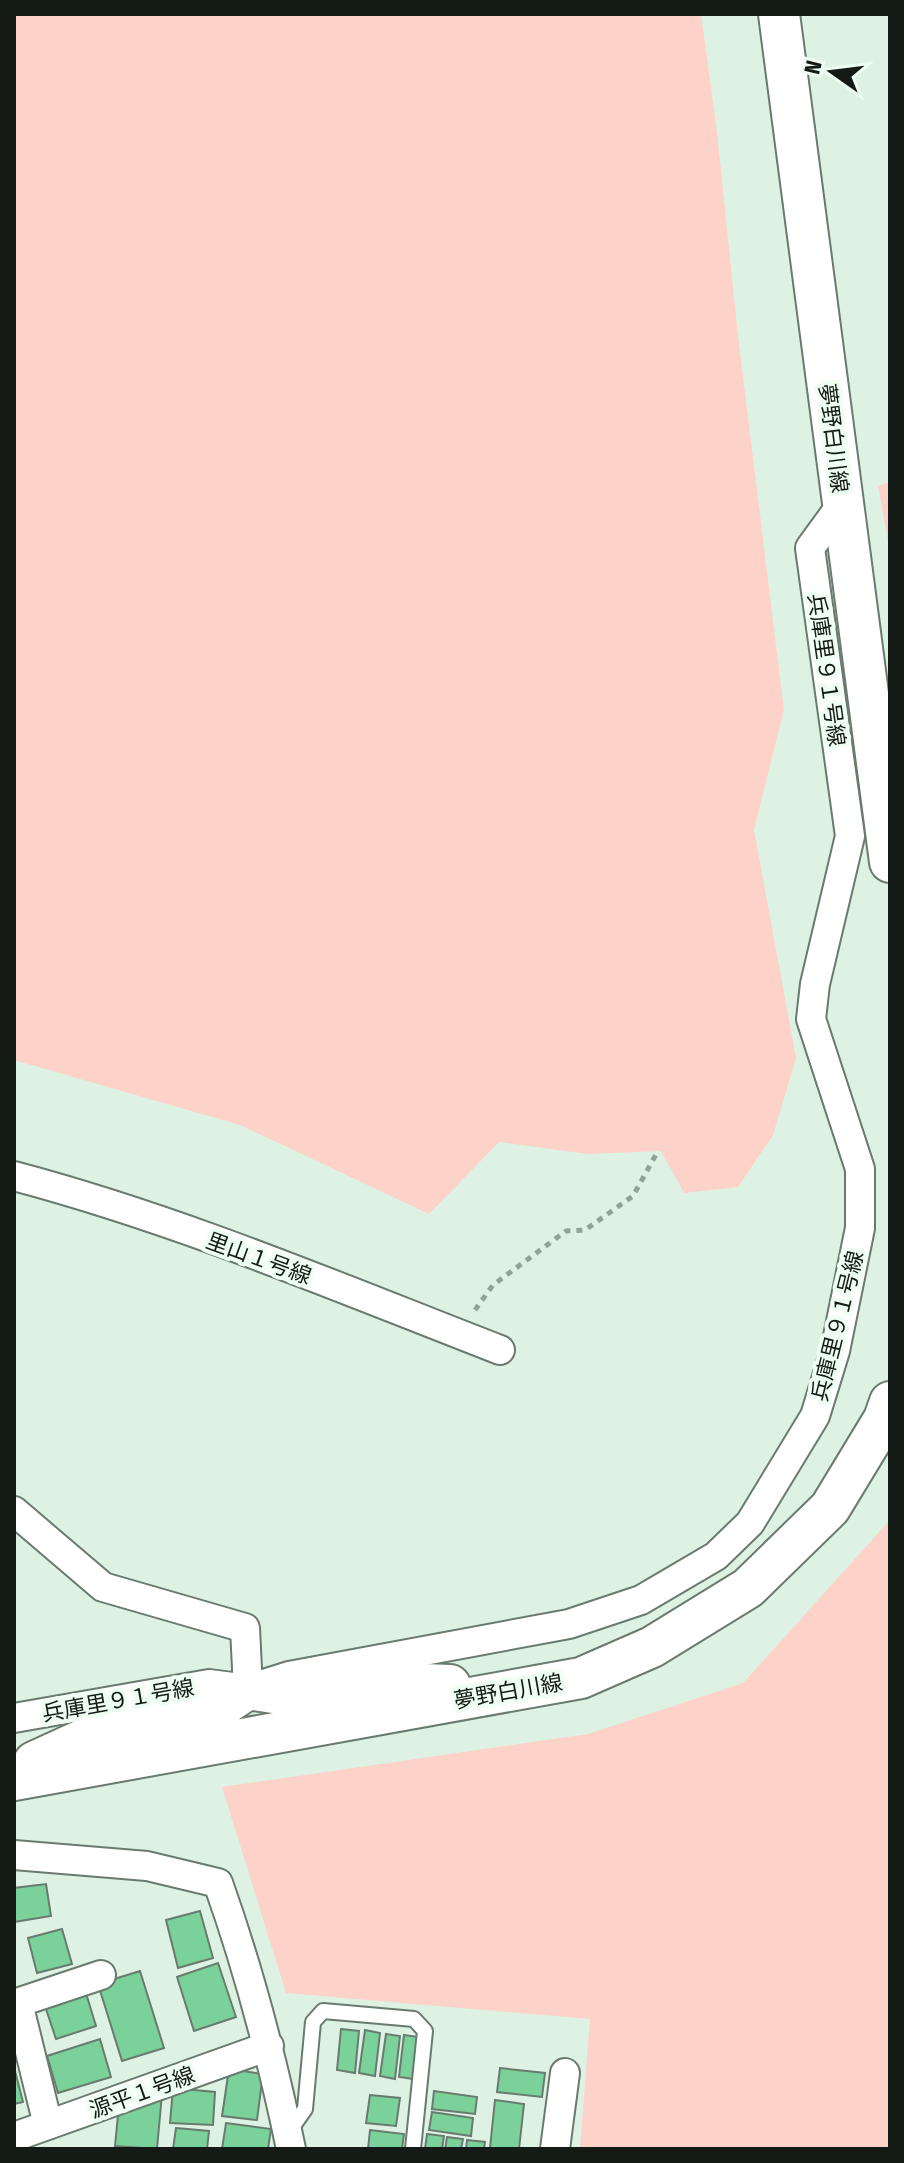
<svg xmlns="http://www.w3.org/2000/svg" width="904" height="2163" viewBox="0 0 904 2163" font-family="'Fira Sans Condensed','Noto Sans JP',sans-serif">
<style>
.green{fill:#fcd2c9}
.building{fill:#7ad29a;stroke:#697b6f;stroke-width:2}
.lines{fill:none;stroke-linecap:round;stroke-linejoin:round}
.lane-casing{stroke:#697b6e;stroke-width:18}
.street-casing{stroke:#697b6e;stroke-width:32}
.secondary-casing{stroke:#697b6e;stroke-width:44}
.path{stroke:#93a298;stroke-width:5;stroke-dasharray:6 6;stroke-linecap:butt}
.lane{stroke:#fff;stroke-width:14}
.street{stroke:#fff;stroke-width:28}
.secondary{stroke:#fff;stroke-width:40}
.labels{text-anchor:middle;stroke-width:8;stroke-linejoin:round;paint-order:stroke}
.street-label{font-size:22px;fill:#141b16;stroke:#eefef2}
</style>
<rect width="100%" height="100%" fill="#def2e4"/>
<path class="green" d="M14,14H701L717,132L738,336L784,710L754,830L796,1058L773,1135L738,1187L684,1193L661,1151L588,1154L499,1142L429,1214L240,1125L14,1060Z
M890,482V552L878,486Z
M890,1520V2149H580L590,2019L286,1993L222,1787L588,1734L743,1683Z"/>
<path class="building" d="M46,1884L51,1916L14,1922V1888Z
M200,1911L213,1958L178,1968L166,1920Z
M62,1929L72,1964L37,1973L28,1938Z
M218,1963L236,2017L194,2031L177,1977Z
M140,1971L164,2048L122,2061L98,1984Z
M85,1990L96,2026L56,2039L44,2003Z
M341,2029L359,2031L355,2073L337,2070Z
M365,2030L380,2033L375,2076L359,2073Z
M386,2034L400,2036L395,2079L380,2076Z
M404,2035L419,2037L414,2079L399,2077Z
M100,2039L111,2077L58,2093L47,2056Z
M14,2067L23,2102L14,2104Z
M500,2068L545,2073L542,2097L497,2092Z
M229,2069L263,2074L257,2120L222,2116Z
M173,2088L215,2092L213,2125L170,2123Z
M434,2091L477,2097L475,2114L432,2109Z
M162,2094L157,2149L115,2146L119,2105Z
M370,2095L400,2098L396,2126L366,2123Z
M495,2100L524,2104L519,2149L490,2148Z
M432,2112L473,2118L471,2136L429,2130Z
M226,2123L271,2129L268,2149H222Z
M176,2128L209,2131L207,2149H173Z
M370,2130L404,2134L402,2149H368Z
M427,2134L444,2136L442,2149H425Z
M447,2137L463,2139L461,2149H445Z
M467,2140L485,2142L484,2149H466Z"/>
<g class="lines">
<g class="lane-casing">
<path id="lane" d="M288,2133L305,2109L313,2022L323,2011L414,2019L425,2031L413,2149"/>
</g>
<g class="street-casing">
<path id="street" d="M14,1176C180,1220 340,1288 500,1350
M14,1511L103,1587L245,1628L248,1689
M14,1718L209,1684L248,1689L289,1676L569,1624L641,1600L716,1556L750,1523L815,1416L835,1351L860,1228V1169L811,1019L815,984L850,836L810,548L842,504
M14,1855L147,1866L218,1883C249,1970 272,2058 291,2149
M18,2003L48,2125
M14,2004L101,1975
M14,2137L269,2046
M555,2149L565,2073"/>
</g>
<g class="secondary-casing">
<path id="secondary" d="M779,14L890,862
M34,1762L104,1730L218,1709L248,1689L293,1696L396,1683L450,1685
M14,1780L581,1678L652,1647L748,1588L830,1508L884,1419L890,1402"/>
</g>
<path class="path" d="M475,1310L493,1285L566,1231L585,1230L633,1196L658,1151"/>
<use href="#lane" class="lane"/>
<use href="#street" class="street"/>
<use href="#secondary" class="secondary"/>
</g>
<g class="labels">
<g class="street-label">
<text transform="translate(834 438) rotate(83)" y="8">夢野白川線</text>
<text transform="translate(827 670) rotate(82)" y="8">兵庫里９１号線</text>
<text transform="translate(259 1258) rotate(20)" y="8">里山１号線</text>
<text transform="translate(837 1326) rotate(-76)" y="8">兵庫里９１号線</text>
<text transform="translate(508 1691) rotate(-10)" y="8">夢野白川線</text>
<text transform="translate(118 1700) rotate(-10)" y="8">兵庫里９１号線</text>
<text transform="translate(142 2092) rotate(-20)" y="8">源平１号線</text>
</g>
</g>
<rect width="904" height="2163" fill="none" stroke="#141b16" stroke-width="32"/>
<g transform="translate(832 72) rotate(284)" stroke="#eefef2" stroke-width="6" paint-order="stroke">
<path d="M0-6L14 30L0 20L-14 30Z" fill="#141b16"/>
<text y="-12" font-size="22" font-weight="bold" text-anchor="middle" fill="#141b16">N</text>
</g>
</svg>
